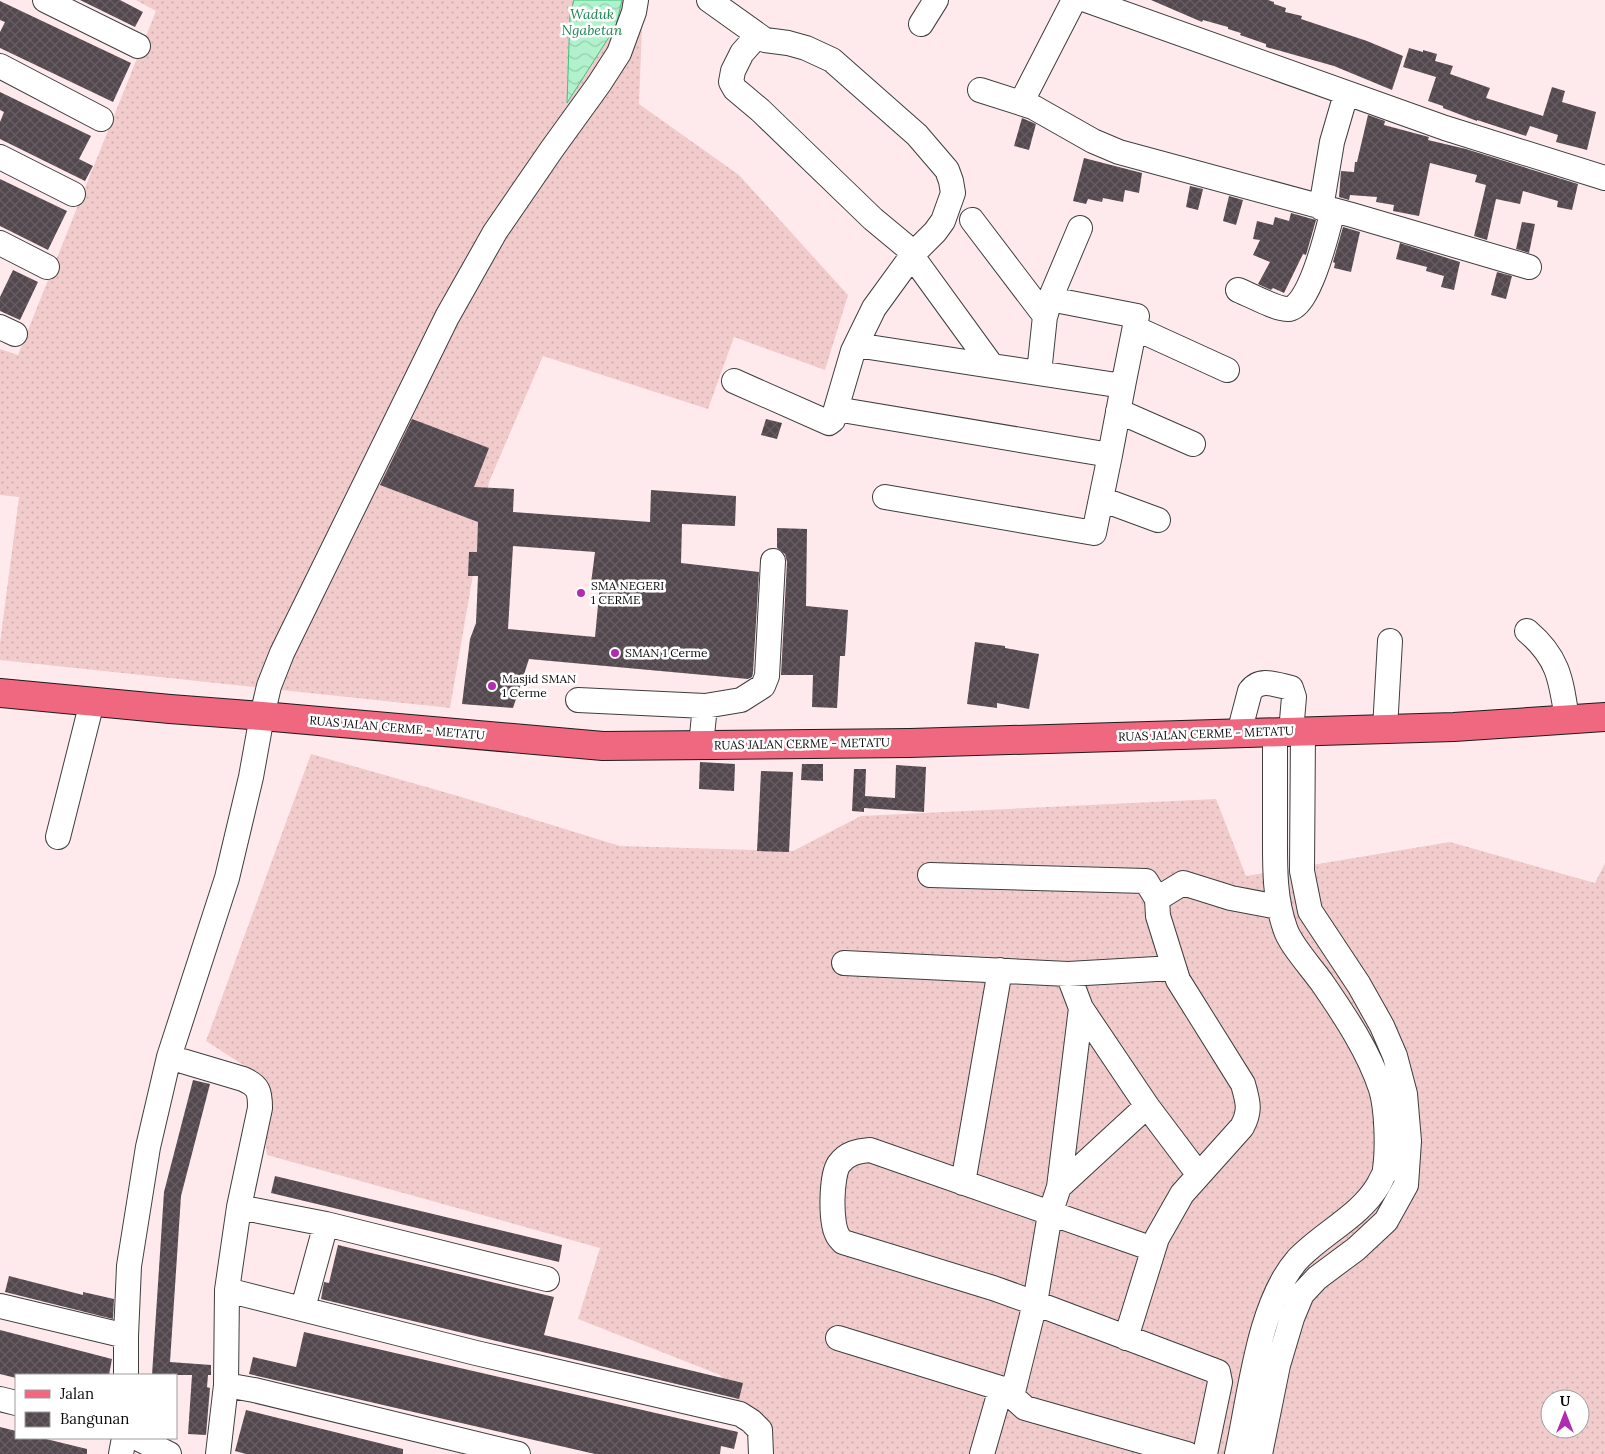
<svg xmlns="http://www.w3.org/2000/svg" width="1605" height="1454" viewBox="0 0 1605 1454" font-family="Lora,serif">
<style>
.farmland{fill:url(#farmland-dots);fill-rule:evenodd}
.water{fill:url(#water-waves);stroke:#3dc47b}
.building{fill:url(#building-cross-hatch);fill-rule:evenodd}
.lines{fill:none;stroke-linecap:round;stroke-linejoin:round}
.minor-casing{stroke:#3e3e3e;stroke-width:26}
.major-casing{stroke:#1c1c1c;stroke-width:30}
.minor{stroke:#fff;stroke-width:24}
.major{stroke:#f06780;stroke-width:28}
.poi-dot{fill:#b12cb0;stroke:#fff;stroke-width:2}
.labels{text-anchor:middle;stroke-width:5;stroke-linejoin:round;paint-order:stroke}
.poi-label{font-size:12px;fill:#0b0b0b;stroke:#fff;text-anchor:start}
.street-label{font-size:12px;fill:#0b0b0b;stroke:#fff}
.water-label{font-size:14px;font-style:italic;fill:#1c8751;stroke:#fff}
</style>
<defs>
<pattern id="farmland-dots" width="8" height="8" patternUnits="userSpaceOnUse" patternTransform="scale(1.25)"><rect width="8" height="8" fill="#f2cccd"/><path d="M2 2h.1M6 6h.1" fill="none" stroke="#ceaeaf" stroke-width="1.8" stroke-linecap="round"/></pattern>
<pattern id="water-waves" width="16" height="10" patternUnits="userSpaceOnUse" patternTransform="scale(1.25)"><rect width="16" height="10" fill="#b1f2cd"/><path d="M0 5q4-4 8 0t8 0" fill="none" stroke="#97ceaf"/></pattern>
<pattern id="building-cross-hatch" width="8" height="8" patternUnits="userSpaceOnUse" patternTransform="scale(1.25)"><rect width="8" height="8" fill="#53484e"/><path d="M0 0l8 8M0 8l8-8" fill="none" stroke="#675e63"/></pattern>
</defs>
<rect width="100%" height="100%" fill="#feeaec"/>
<path class="farmland" d="M136,0H643L639,104L739,175L848,295L825,370L734,337L708,409L543,356L489,482L450,708L0,660V643L19,497L0,495V349L18,355L156,11Z
M311,754L458,796L620,846L793,851L861,816L1216,799L1246,876L1450,842L1595,883L1605,863V1454H773L720,1375L578,1319L600,1248L267,1155L257,1074L206,1041ZM1550,1399H1580V1429H1550Z"/>
<path class="water" d="M574,0H622L616,26L567,103L570,15Z"/>
<path class="building" d="M80,0H120L143,12L135,27Z
M1151,0H1268L1274,2V4L1286,8L1285,12L1302,16L1301,19L1367,41L1403,56L1392,90L1334,66L1266,47V44L1240,35L1241,33L1228,29V27L1203,20L1202,22Z
M0,1L131,63L113,102L0,48V32L5,22L0,20Z
M1409,48L1423,52V50L1437,54L1435,61L1453,66L1450,74L1490,88L1486,98L1543,116L1552,87L1565,91L1562,102L1596,112L1587,150L1556,142L1558,135L1530,126L1526,136L1477,120V121L1443,108V106L1428,101L1436,77L1403,67Z
M0,92L91,136L79,159L93,166L85,181L0,139V122L4,112L0,110Z
M1368,115L1385,121L1384,125L1429,137L1428,140L1466,149L1578,184L1572,210L1557,207L1558,201L1523,191L1520,204L1496,199L1487,240L1474,236L1486,185L1475,182L1477,175L1430,163L1419,216L1393,211L1394,205L1376,202L1377,197L1350,195L1349,200L1339,197L1341,171L1354,172L1355,162H1357Z
M1022,118L1036,124L1029,150L1014,146Z
M1084,158L1142,173L1139,193L1125,190L1123,202L1103,198L1102,202L1088,199L1086,204L1073,201Z
M0,179L67,211L48,250L0,226Z
M1190,186L1203,189L1198,210L1186,207Z
M1229,196L1243,200L1236,225L1223,221Z
M1291,213L1316,220L1306,255L1303,254L1284,293L1273,288L1271,290L1258,284L1270,262L1253,255L1260,240L1253,239L1257,221L1273,225L1275,217L1289,221Z
M1522,222L1535,224L1529,253L1516,249Z
M1343,227L1360,232L1351,272L1334,268L1335,263L1333,262Z
M1400,243L1460,262L1454,290L1441,287L1444,276L1426,271L1427,267L1396,259Z
M13,270L38,282L20,320L0,311V297Z
M1497,272L1512,276L1506,299L1491,295Z
M412,419L489,448L474,487L514,489L513,512L650,522L651,490L736,496L735,526L682,524L681,563L759,572L753,673L752,677L748,679L529,659L513,708L462,704L470,639L476,623L478,576H468L469,552H477L478,522L380,485ZM513,546L595,552L591,583L600,584L595,637L508,629Z
M766,419L782,423L777,439L761,435Z
M777,528L807,529L806,606L848,610L845,656H840L837,708L812,707L813,675H781L787,562L785,554L777,548Z
M975,642L1005,646V648L1039,654L1029,709L997,703V708L967,704Z
M700,762L735,764L734,791L699,789Z
M802,764H823V781L801,780Z
M896,765L926,767L924,812L864,808V812L852,811L854,769H866L865,796L895,798Z
M761,771L793,772L789,852L757,851Z
M193,1080L210,1084L181,1196L170,1362L211,1365V1375H208L207,1387L210,1388L206,1435L188,1434L192,1375H152L164,1192Z
M275,1176L562,1245L559,1262L271,1193Z
M338,1245L554,1297L544,1335L743,1383L739,1399L321,1299L324,1282L329,1283Z
M9,1276L83,1295V1292L114,1299L113,1319L5,1292Z
M0,1330L112,1359L109,1375H16V1378L0,1374Z
M304,1332L738,1432L734,1449L721,1446L720,1454H595L249,1374L253,1357L296,1367Z
M246,1410L403,1449V1454H246L235,1451Z
M0,1427L16,1431V1438H42L87,1449V1454H0Z"/>
<g class="lines">
<g class="minor-casing">
<path id="minor" d="M45,0L138,46
M709,0L765,40L788,43L806,48L832,60L917,135L947,170L951,181L953,193L943,221L935,232L914,253L874,308L853,351L836,409L1110,455L1123,386L992,366L912,256
M1086,0L1445,128L1605,178
M921,24L936,0
M757,36L742,53L733,71L731,82L735,89L760,110L873,219L914,253
M0,66L101,119
M980,90L1033,107L1093,141L1119,152L1352,215L1529,267
M1021,103L1074,0
M0,157L73,194
M1321,208L1332,142L1346,94
M972,220L1045,316L1039,373
M0,243L47,267
M1238,290C1251,295 1275,309 1288,309C1310,308 1328,229 1333,210
M1050,299L1137,316L1123,386
M1046,314L1050,299L1080,228
M0,327L15,334
M1135,328L1227,370
M856,345L992,366
M734,381L829,423L833,420L836,409
M1118,411L1193,444
M885,497L1094,533L1110,455
M1101,499L1158,520
M1527,631C1559,658 1561,680 1567,719
M578,700L705,706L741,700L763,686L767,676L773,561
M1385,729L1390,641
M1239,733L1250,691C1260,677 1277,685 1291,688L1294,697L1291,732
M701,745L705,706
M58,837L92,702
M930,875L1146,881L1157,899
M844,963L1068,974
M1081,1008L1147,1106L1199,1175
M169,1057L243,1079C259,1086 260,1092 260,1108L239,1207L227,1290L226,1385L218,1454
M963,1183L1000,970
M1059,1187L1147,1106
M239,1207L326,1224L547,1279
M1153,1249L870,1150C858,1151 847,1153 839,1164C831,1175 830,1224 838,1236C839,1238 841,1240 843,1242L993,1288L1035,1303L1050,1214L1059,1187L1081,1008L1068,974L1174,968
M227,1290L476,1353L740,1414L751,1421L760,1430L761,1454
M0,1306L126,1336
M303,1308L326,1224
M838,1338L1013,1392
M1126,1338L1157,1238L1182,1194L1242,1127C1251,1110 1248,1102 1243,1084L1178,980L1158,916L1157,899L1183,883L1231,898L1278,907
M126,1375V1336L129,1266L148,1147L169,1057L227,878L251,777L262,716L269,686L282,653L447,317L495,232L552,149L599,84L619,53L634,12L636,0
M226,1385L254,1390L518,1454
M0,1399L16,1403
M137,1438L169,1454
M121,1454L124,1438
M982,1454L1001,1388
M1187,1454L1025,1408L1015,1399L1013,1392L1035,1303L1218,1372L1220,1382L1205,1454
M1237,1454C1250,1396 1258,1305 1297,1260C1322,1233 1360,1217 1379,1184C1381,1179 1385,1174 1385,1169C1388,1148 1387,1109 1381,1089C1369,1052 1345,1016 1323,984C1312,968 1290,945 1285,928C1274,897 1275,865 1275,832C1275,799 1275,766 1275,732
M1260,1454L1278,1365L1292,1318L1302,1294L1317,1278L1356,1249L1386,1221L1406,1185L1409,1141L1405,1094L1395,1056L1382,1026L1359,985L1310,911L1302,871L1303,731"/>
</g>
<g class="major-casing">
<path id="major" d="M0,693L170,709L262,716L603,746L910,743L1454,727L1605,717"/>
</g>
<use href="#minor" class="minor"/>
<use href="#major" class="major"/>
</g>
<g class="poi-dot">
<circle cx="581" cy="593" r="5"/>
<circle cx="615" cy="653" r="5"/>
<circle cx="492" cy="686" r="5"/>
</g>
<g class="labels">
<g class="poi-label">
<text x="591" y="590">SMA NEGERI<tspan x="591" dy="14">1 CERME</tspan></text>
<text x="625" y="657">SMAN 1 Cerme</text>
<text x="502" y="683">Masjid SMAN<tspan x="502" dy="14">1 Cerme</tspan></text>
</g>
<g class="street-label">
<text transform="translate(397 728) rotate(5)" y="4">RUAS JALAN CERME - METATU</text>
<text transform="translate(1206 734) rotate(-2)" y="4">RUAS JALAN CERME - METATU</text>
<text transform="translate(802 744) rotate(-1)" y="4">RUAS JALAN CERME - METATU</text>
</g>
<g class="water-label">
<text x="592" y="19">Waduk<tspan x="592" dy="16">Ngabetan</tspan></text>
</g>
</g>
<rect x="15" y="1374" width="162" height="65" fill="#ffffff" stroke="#9d9d9d"/>
<rect x="25" y="1390" width="25" height="8" fill="#f06780" stroke="#9d9d9d"/>
<text x="60" y="1399" font-size="15" fill="#0b0b0b">Jalan</text>
<rect x="25" y="1412" width="25" height="15" fill="url(#building-cross-hatch)" stroke="#9d9d9d"/>
<text x="60" y="1424" font-size="15" fill="#0b0b0b">Bangunan</text>
<g transform="translate(1565 1414)"><circle r="24" fill="#ffffff" stroke="#9d9d9d"/>
<path d="M0-4L9 19L0 12L-9 19Z" fill="#b12cb0"/>
<text y="-8" font-size="14" font-weight="bold" text-anchor="middle" fill="#0b0b0b">U</text>
</g>
</svg>
